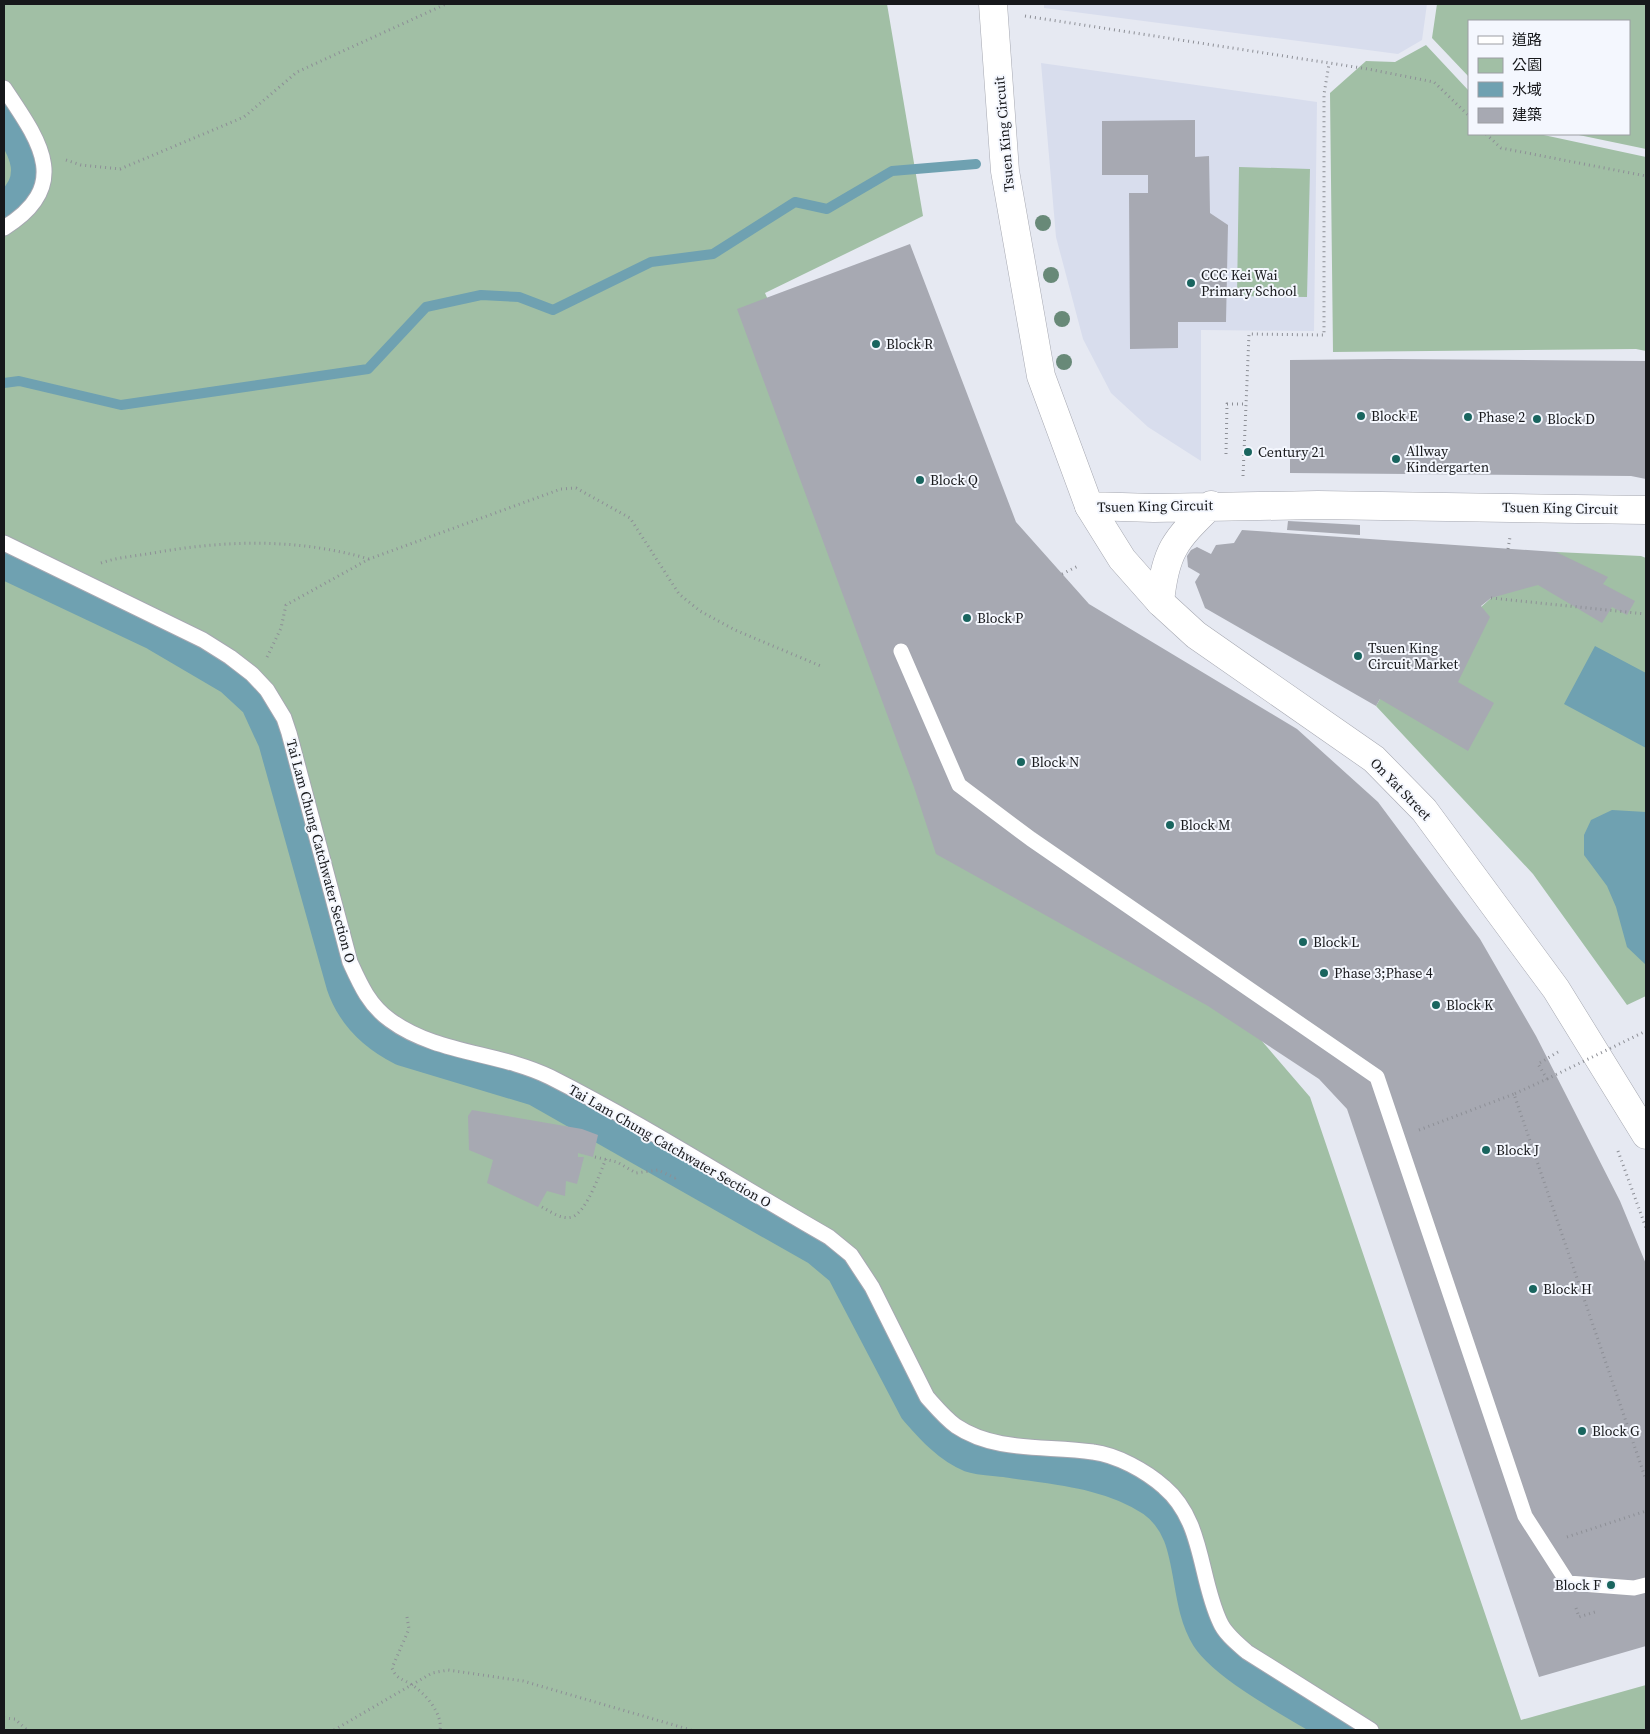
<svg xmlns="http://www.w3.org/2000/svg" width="1650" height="1734" viewBox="0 0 1650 1734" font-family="'Source Serif 4','Noto Sans TC',serif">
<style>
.built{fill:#d8dded}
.green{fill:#a1bfa5}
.water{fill:#6fa1b1}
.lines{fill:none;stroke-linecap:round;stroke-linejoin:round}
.stream{stroke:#6fa1b1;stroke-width:10}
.canal{stroke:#6fa1b1;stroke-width:34}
.building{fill:#a7a9b2}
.service-casing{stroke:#a6a8b1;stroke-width:17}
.minor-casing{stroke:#a6a8b1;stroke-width:29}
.tertiary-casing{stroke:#a6a8b1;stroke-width:29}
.path{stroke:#8d8f96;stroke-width:3;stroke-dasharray:1 4;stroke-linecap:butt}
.service{stroke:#fff;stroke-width:15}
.minor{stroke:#fff;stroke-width:28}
.tertiary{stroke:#fff;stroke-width:28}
.path-bridge{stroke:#8d8f96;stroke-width:3;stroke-dasharray:1 4;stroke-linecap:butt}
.tree{fill:#688978}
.poi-dot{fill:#19655f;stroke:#f4f7fe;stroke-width:2}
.labels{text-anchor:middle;stroke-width:4;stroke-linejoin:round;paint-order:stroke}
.street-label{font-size:14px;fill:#17181b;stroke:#f4f7fe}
.poi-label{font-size:14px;fill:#17181b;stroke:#f4f7fe;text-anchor:start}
</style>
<rect width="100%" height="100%" fill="#e6e9f2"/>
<path class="built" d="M1044,4H1427L1422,40L1398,54L1044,8Z
M1041,63L1317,102L1314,331L1201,330V461L1148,427L1111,393L1083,339L1056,237Z"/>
<path class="green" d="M4,4H887L923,216L765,293L831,444L1187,954L1310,1097L1521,1720L1646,1685V1730H4Z
M1437,4H1646V149L1574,134H1629V21H1469V77L1432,38Z
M1426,45L1469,91V134H1539L1646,157V351L1636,349L1333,352L1330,93L1366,61L1395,62Z
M1239,167L1310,169L1307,297L1237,296Z
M1556,552L1641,556L1646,558V996L1627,1005L1533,874L1376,706L1380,699L1491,598Z"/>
<path class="water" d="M1595,646L1646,673V748L1564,704Z
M1612,810L1646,812V965L1627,947L1616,907L1607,886L1584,855V835L1591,820Z"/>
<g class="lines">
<path class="stream" d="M4,383L19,381L121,405L368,369L426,307L481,295L519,297L553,310L651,262L713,254L795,202L827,209L892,171L976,164"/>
<path class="canal" d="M4,116C27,150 44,180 4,211
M4,562L156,634L231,678L257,702L275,741L343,984C353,1014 375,1035 403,1049L536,1089L818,1249L843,1270L916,1409C931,1426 948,1446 970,1455C982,1459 999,1459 1011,1461C1058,1468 1112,1472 1153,1500C1199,1532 1182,1595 1208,1637C1228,1668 1307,1709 1341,1730"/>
</g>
<path class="building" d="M1195,120V157L1209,156L1210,213L1228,225L1226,322H1178V348L1130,349L1129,193H1148V175H1102V121Z
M910,244L1016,522L1089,604L1297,729L1378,802L1480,939L1536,1036L1620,1201L1646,1264V1646L1539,1677L1347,1109L1319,1079L1208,1006L936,854L914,787L737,309Z
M1389,359L1646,361V479L1631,476L1290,473V360Z
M1288,521L1360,525V535L1287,530Z
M1242,530L1556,552L1608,577L1603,584L1635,601L1627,615L1612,607L1602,623L1538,585L1491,598L1481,606L1490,617L1458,682L1494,703L1468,751L1380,699L1376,706L1205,608L1195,582L1200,574L1188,567L1187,556L1191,550L1197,547L1211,554L1216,545L1234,543Z
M472,1110L582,1129L598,1135L593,1157L578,1153V1157H584L577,1184L566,1181L565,1196L547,1191L538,1207L487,1183L493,1160L469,1150L468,1116Z"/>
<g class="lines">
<g class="service-casing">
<path id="service" d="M4,88C38,139 74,185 4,228
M4,543L203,640L230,657L252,674L267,690L284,718L289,733L350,962C360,984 369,1005 390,1020C436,1054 499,1052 550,1077C645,1125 736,1184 829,1237L851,1255L872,1287L927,1397C936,1407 945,1418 956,1426C996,1453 1048,1445 1093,1452C1117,1455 1146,1471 1164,1487C1204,1521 1199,1578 1220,1622C1225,1634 1238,1644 1247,1652L1371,1730
M901,651L959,785L1031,839L1377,1077L1525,1516L1568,1583L1634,1588L1646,1585"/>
</g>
<g class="minor-casing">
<path id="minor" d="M1089,506L1122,559L1160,602L1196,635L1374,759L1424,810L1556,989L1646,1135"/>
</g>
<g class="tertiary-casing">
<path id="tertiary" d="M993,4L1005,171L1041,376L1089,506L1154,508L1318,505L1646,510
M1160,602C1165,551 1175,540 1211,505"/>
</g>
<path class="path" d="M1552,4V5
M1025,16L1368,69L1434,82L1469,116
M1486,134L1501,148L1646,176
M66,160L81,165L120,169L244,117L297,72L446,4
M1226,454L1227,404H1246
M1243,476L1249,334L1324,335V94L1329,64
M1508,549L1510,537
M101,563C118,557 136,556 153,553C226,540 297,538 369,559
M1062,574L1078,566
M1491,598L1646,614
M267,657L281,628L286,605L369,559L561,489L576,488L630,518L679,594L700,611L735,630L823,667
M1558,1052L1538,1064L1547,1079L1514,1094L1646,1480
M1419,1130L1514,1094
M1618,1151L1646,1228
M595,1157L617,1162L636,1173L658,1170L675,1178L677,1176
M542,1207C551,1212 562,1220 572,1217C587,1212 600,1172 606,1159
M1567,1537L1646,1511
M1576,1608L1579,1617L1598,1611
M407,1617L409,1629L392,1668C397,1680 402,1678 412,1685C425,1693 443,1714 440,1730
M4,1718L15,1719L27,1730
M334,1730L432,1673L448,1670L523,1681L691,1730"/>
<use href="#service" class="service"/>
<use href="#minor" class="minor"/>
<use href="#tertiary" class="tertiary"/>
<path class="path-bridge" d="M1547,1079L1646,1031"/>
</g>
<g class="tree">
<circle cx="1043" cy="223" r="8"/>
<circle cx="1051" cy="275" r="8"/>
<circle cx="1062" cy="319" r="8"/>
<circle cx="1064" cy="362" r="8"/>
</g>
<g class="poi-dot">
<circle cx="1191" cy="283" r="5"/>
<circle cx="876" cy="344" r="5"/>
<circle cx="1361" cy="416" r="5"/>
<circle cx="1468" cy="417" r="5"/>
<circle cx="1537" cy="419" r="5"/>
<circle cx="1248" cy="452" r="5"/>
<circle cx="1396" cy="459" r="5"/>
<circle cx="920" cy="480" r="5"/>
<circle cx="967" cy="618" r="5"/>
<circle cx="1358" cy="656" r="5"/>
<circle cx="1021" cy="762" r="5"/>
<circle cx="1170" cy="825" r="5"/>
<circle cx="1303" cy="942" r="5"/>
<circle cx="1324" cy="973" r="5"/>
<circle cx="1436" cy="1005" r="5"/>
<circle cx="1486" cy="1150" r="5"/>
<circle cx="1533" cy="1289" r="5"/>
<circle cx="1582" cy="1431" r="5"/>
<circle cx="1611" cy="1585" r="5"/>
</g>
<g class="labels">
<g class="street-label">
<text transform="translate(1004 134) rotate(-95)" y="5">Tsuen King Circuit</text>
<text transform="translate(1155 506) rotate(-1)" y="5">Tsuen King Circuit</text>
<text transform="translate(1560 508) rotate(1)" y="5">Tsuen King Circuit</text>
<text transform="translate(1401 789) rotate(46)" y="5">On Yat Street</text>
<text transform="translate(321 851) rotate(75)" y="5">Tai Lam Chung Catchwater Section O</text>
<text transform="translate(670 1146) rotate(30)" y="5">Tai Lam Chung Catchwater Section O</text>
</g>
<g class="poi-label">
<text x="1201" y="280">CCC Kei Wai<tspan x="1201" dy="16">Primary School</tspan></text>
<text x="886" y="349">Block R</text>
<text x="1371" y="421">Block E</text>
<text x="1478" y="422">Phase 2</text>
<text x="1547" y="424">Block D</text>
<text x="1406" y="456">Allway<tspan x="1406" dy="16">Kindergarten</tspan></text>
<text x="1258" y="457">Century 21</text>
<text x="930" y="485">Block Q</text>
<text x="977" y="623">Block P</text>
<text x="1368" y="653">Tsuen King<tspan x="1368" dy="16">Circuit Market</tspan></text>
<text x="1031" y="767">Block N</text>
<text x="1180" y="830">Block M</text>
<text x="1313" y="947">Block L</text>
<text x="1334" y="978">Phase 3;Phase 4</text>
<text x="1446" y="1010">Block K</text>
<text x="1496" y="1155">Block J</text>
<text x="1543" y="1294">Block H</text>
<text x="1592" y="1436">Block G</text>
<text x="1601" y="1590" text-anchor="end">Block F</text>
</g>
</g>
<rect width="1650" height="1734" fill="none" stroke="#17181b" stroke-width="10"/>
<rect x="1468" y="20" width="162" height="115" fill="#f4f7fe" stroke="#9c9ea3"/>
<rect x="1478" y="36" width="25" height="8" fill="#ffffff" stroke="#9c9ea3"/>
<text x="1512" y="45" font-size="15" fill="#17181b">道路</text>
<rect x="1478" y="58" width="25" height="15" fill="#a1bfa5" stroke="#9c9ea3"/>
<text x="1512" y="70" font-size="15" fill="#17181b">公園</text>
<rect x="1478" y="82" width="25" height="15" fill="#6fa1b1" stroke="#9c9ea3"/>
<text x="1512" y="95" font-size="15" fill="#17181b">水域</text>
<rect x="1478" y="108" width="25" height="15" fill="#a7a9b2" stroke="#9c9ea3"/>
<text x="1512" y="120" font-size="15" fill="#17181b">建築</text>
</svg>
